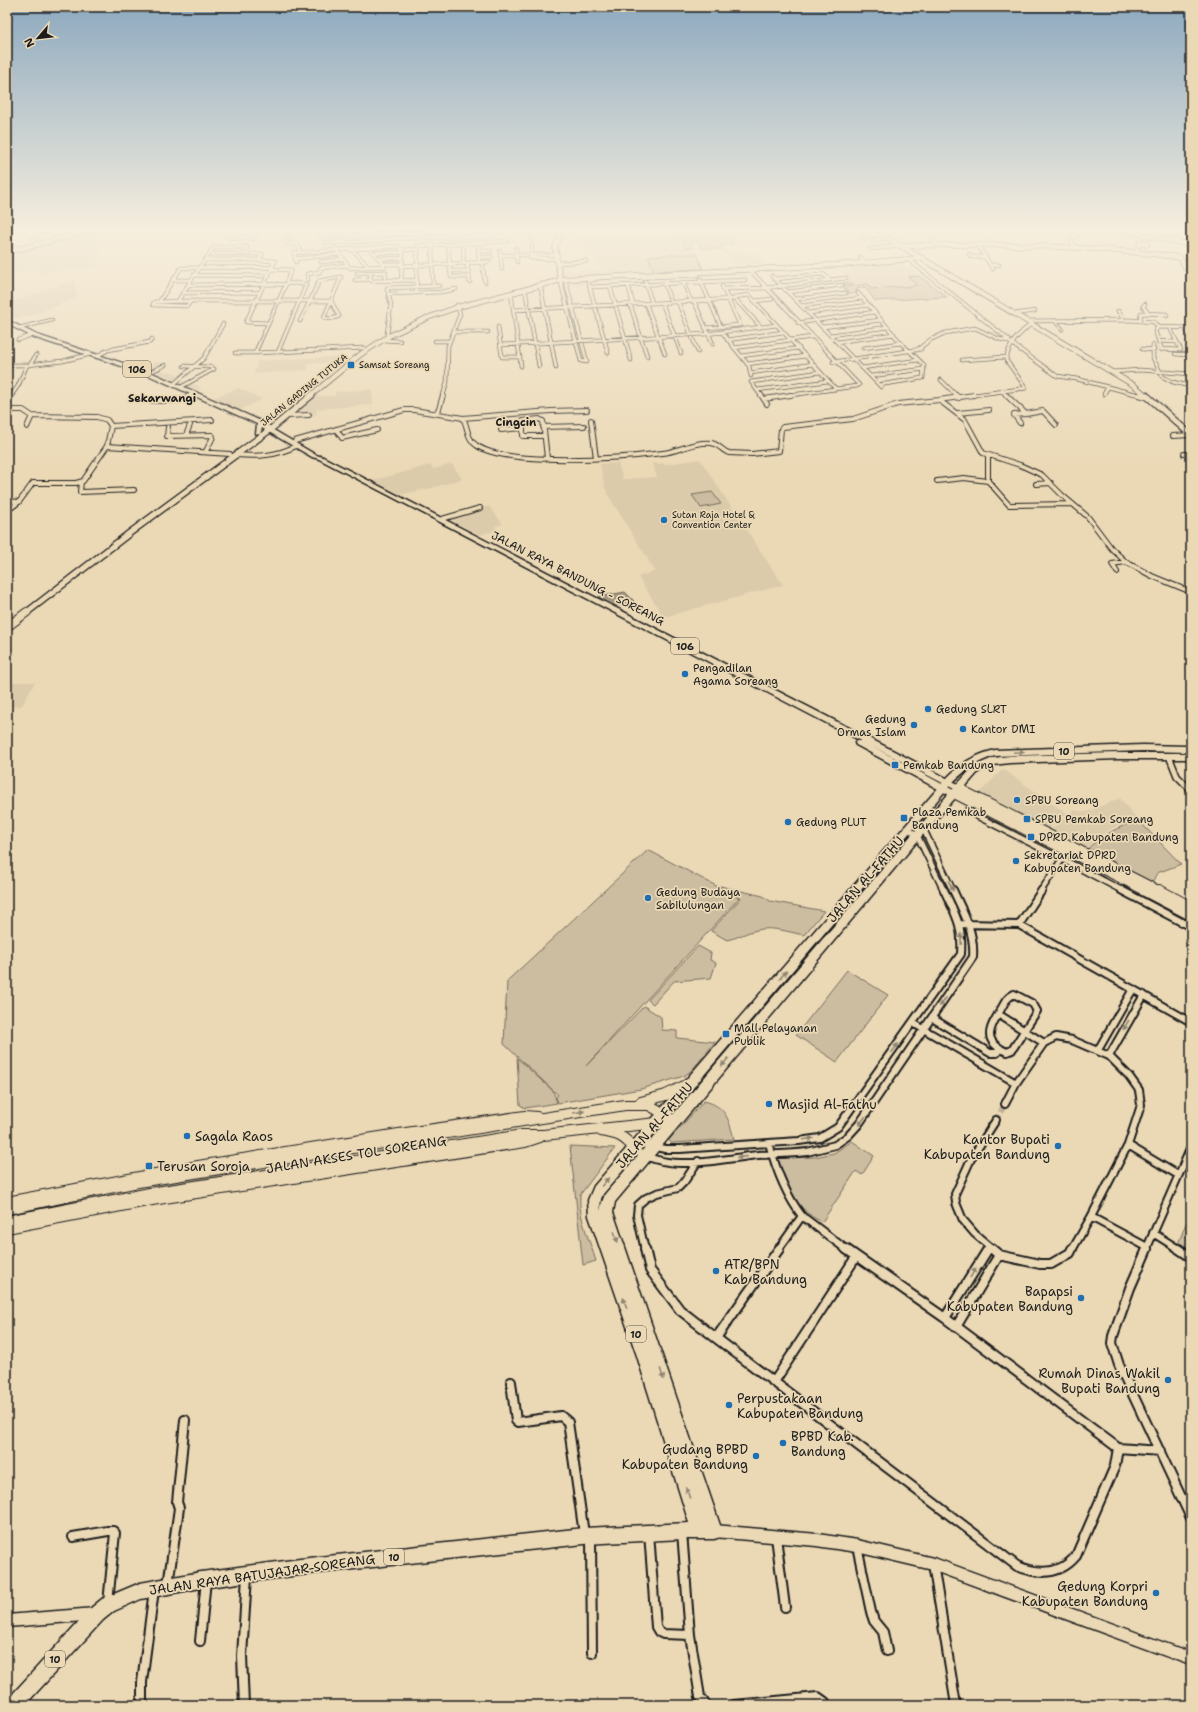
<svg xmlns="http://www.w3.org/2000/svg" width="1198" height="1712" viewBox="0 0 1198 1712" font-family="'Shantell Sans',sans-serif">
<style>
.built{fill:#dccbab}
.green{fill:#cdbda0;stroke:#746c5e}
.water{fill:#a49882;stroke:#6e6659}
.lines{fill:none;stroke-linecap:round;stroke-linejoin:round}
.street-tunnel{stroke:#c2b397;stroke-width:6;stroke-dasharray:6 3;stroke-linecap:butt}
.street-far4-casing{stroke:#1c1c1c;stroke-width:4.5}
.street-far3-casing{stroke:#1c1c1c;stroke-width:6}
.street-far2-casing{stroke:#1c1c1c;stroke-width:8}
.street-far1-casing{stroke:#1c1c1c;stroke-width:10}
.street-casing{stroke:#1c1c1c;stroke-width:12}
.secondary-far4-casing{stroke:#1c1c1c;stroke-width:6}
.secondary-far3-casing{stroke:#1c1c1c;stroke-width:8}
.secondary-far2-casing{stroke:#1c1c1c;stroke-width:10}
.secondary-far1-casing{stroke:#1c1c1c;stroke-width:12}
.secondary-casing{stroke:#1c1c1c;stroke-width:15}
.primary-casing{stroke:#1c1c1c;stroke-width:3}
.highway-casing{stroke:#1c1c1c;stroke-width:3}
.street-far4{stroke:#ebd9b6;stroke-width:3}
.street-far3{stroke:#ebd9b6;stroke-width:4}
.street-far2{stroke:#ebd9b6;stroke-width:5}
.street-far1{stroke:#ebd9b6;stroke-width:6}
.street{stroke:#ebd9b6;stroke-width:8}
.secondary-far4{stroke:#ebd9b6;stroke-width:4.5}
.secondary-far3{stroke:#ebd9b6;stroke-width:5.5}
.secondary-far2{stroke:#ebd9b6;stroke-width:8}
.secondary-far1{stroke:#ebd9b6;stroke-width:10}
.secondary{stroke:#ebd9b6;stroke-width:12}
.primary{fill:#ebd9b6;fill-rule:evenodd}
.highway{fill:#ebd9b6;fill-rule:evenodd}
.oneway{fill:#8e8471}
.poi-dot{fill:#1f6fb2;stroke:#ebd9b6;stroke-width:1.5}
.labels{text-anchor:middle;stroke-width:3.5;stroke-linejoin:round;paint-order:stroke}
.far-poi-label{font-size:9px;fill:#1c1c1c;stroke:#ebd9b6;text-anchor:start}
.far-street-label{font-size:9px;fill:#1c1c1c;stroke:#ebd9b6}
.shield{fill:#ebd9b6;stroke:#5a554a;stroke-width:1}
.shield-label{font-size:10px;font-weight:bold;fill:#1c1c1c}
.far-quarter-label{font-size:11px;font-weight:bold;fill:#1c1c1c;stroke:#ebd9b6}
.street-label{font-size:11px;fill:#1c1c1c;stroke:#ebd9b6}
.poi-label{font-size:11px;fill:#1c1c1c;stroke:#ebd9b6;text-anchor:start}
.near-street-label{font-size:13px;fill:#1c1c1c;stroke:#ebd9b6}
.near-poi-label{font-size:13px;fill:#1c1c1c;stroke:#ebd9b6;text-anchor:start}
</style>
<rect width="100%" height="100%" fill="#ebd9b6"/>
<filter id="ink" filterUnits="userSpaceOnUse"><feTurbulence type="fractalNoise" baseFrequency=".025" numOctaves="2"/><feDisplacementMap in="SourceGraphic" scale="8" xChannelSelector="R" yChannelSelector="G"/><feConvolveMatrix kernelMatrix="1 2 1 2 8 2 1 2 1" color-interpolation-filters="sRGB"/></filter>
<g filter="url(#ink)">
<path class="built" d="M119,228H169L172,234L121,239Z
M622,228H685L696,254L647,256L653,271L609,272L608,269L604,270V273L562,275L561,272L601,270L599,266H596L593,256L580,251L577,239L594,237Z
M94,231L101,253L99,254L97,266L39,273L38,269L7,274V264H9L7,262V252Z
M728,248L731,251H741L743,254L757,252L765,265L738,266L720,250Z
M897,262L907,269H911L948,297L876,301L866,287H854L844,272H854L850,265Z
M744,272L749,277H741L739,275L590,282V285L569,286L567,279Z
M74,280L77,298L29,316L7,319V304L9,303Z
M348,356L340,362L308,364V370L254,374L258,361Z
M157,362L165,365L158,368L165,372L168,371L177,374L176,375L182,376L180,379L185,381L183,382L200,386L198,387L201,389L197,391L143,368Z
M239,388L262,399L238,411L214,398Z
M372,389L373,405L317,409L316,415L287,418L315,396H335V392Z
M700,459L783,585L664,617L638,577L655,571L608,495L605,488L600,464L618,463L623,479L657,477L652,463L669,464Z
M452,464L462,479L432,488L399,495L372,481L430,465L434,469Z
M489,506L503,524L495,526L497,530L480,535L446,518Z
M7,682H35L22,706L7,707Z
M1003,769L1067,814L1046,831L977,795Z
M1120,798L1137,819L1120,824L1106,832L1084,849L1048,832L1074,810L1086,812Z"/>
<path class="green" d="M678,228H716C719,233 724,239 731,239L734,244L721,245L723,249H702L698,242H690L693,248H686Z
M697,254L703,269L654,271L648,256Z
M919,276L947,297L875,301L865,287L856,289L858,293L848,294L844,287H850V285H843V283L850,282L853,286L868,284L871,289L915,286L916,284L908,277Z
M712,492L721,504L701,508L692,495Z
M1138,820L1181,864L1157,873L1152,883L1087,849C1103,835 1118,827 1138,820Z
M648,850L739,898L586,1066L644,1006L661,1017L662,1030L677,1031V1038L715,1042L692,1070L684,1076L641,1089L558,1103L556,1097L558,1095L504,1044L507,981Z
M720,886L763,896L770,901L824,911L804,935C788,932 772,926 757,930C746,932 738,938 727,940L711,931L741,898Z
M698,946L711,953L710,960L716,963L711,978L674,981L653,1004L648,1000Z
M847,970L888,995L837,1062L796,1035Z
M517,1058L553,1091L557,1103L525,1108L520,1105Z
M704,1101C726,1106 729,1120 734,1139L671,1143L669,1140Z
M852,1141L874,1156L862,1175L856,1171L822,1222C794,1209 788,1184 777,1158L815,1157L834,1153Z
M570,1146L615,1148L580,1195C578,1217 590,1241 596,1261L583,1265Z
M1191,1211V1253L1178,1244Z"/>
<path class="water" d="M625,592L634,601L615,606L598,597Z"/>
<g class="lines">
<path class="street-tunnel" d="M996,1120L1005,1104"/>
<g class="street-far4-casing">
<path id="street-far4" d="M321,228L320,235L324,237L325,243L382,241L386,239L492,236
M595,228L597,230
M869,228L877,236
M1065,228L1078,236L1070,238L1075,247
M64,229L70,236
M514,231H530L533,228
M530,231L532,240
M931,231V236L937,245
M321,232L421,228
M208,236L211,229
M861,236L884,235
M324,237L488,230
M229,238L254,237
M254,239V235L262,228
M872,240L889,238
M287,242L290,228
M432,243L433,286
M463,243L464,264
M478,243L479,263
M288,244H297L301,252
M448,244L451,277H469
M977,244L993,269
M7,245L21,248
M36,245L33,238H36L35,233L52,230
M1138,245H1148
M335,248L350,268L384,266
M351,248L368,266
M368,248L384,264V267
M400,248L403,250L417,249
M516,248L517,262
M870,249L903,246
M478,251H491
M500,251L502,269
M373,253L402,252
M1137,253L1139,242H1147
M209,254H246
M969,254L971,257H984
M501,255H557
M531,255L532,246
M479,257H491
M860,257L863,261
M530,258L558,259
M295,259L340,254
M379,259L402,258
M908,259L1009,340
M205,260H259
M296,262L294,253L398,246
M321,262L344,259
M467,263L470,282
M482,263L485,282
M558,263L586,261
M384,264H402
M990,265H999
M401,266L489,262
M748,268L859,385L857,386
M450,271H468
M357,273L386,272L385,281
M370,273L371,281L416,280
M194,275L269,276
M772,276L881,387
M629,278L698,275
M560,279L581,361L587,362L565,279
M596,279L588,281L608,353
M700,279L721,327
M774,279L823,274L830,280
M173,280L181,268L273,267
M191,280L214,247H247L246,254H262L259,260L275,261L246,322L269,323
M308,280L307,274L320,272V268L348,265
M355,280L370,279
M401,280L403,250
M645,281L652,303
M683,282L691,301
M296,283L306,285L278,352L255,353L286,284Z
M664,283L671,302
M540,284L556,368
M189,285L286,284L291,270L272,269
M628,285L633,304
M610,286L631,360
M590,287L745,280
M525,289L539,366
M724,289L765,288L846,278
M788,292L842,285
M184,293L260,292
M416,293L418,246L507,241
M511,293L521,366
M858,293L901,343L924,365L923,378L879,385
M389,294L441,292L456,289
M735,299L761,327
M795,299L846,293
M191,301L187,306L153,305L154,302Z
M191,301H310
M310,301H331
M310,301L319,281L341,277L331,301
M331,301L339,316C334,319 329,320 324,317Z
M694,301L713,344
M755,301L772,299
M159,302L173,280H191L178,301
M678,302L698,352
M662,303L681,353
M630,304L647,356
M646,304L665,354
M1145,304L1143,306L1148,313
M801,306L862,298
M513,310L735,299V297L749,295L836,389
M1118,311L1124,320
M808,313L869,305
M1015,314L1035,311
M300,321L310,301
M1027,321L1130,320L1154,322L1158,327L1155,331L1162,350
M1055,321L1062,329
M1140,321L1141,313L1166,314L1167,316
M798,323L875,312
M498,327L502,357H520
M822,327L881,320
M1158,327L1191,328
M19,328L52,320
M705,328L740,325L722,286
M1185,328L1191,338
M454,332H488
M722,332L749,366L751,376
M830,335L888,327
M389,336L387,334L391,305L387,288L439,286
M18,340L32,335
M383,340L400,341
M727,340L784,332
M435,341H450
M1158,341L1177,342
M837,342L894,334
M7,344L10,343
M501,345L706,334L777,325
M1153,345V358L1163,377L1173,382L1185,385
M734,348L812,337
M863,348L901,343
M1142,349L1154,350
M1160,349L1181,350L1171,330
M917,350L930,340L945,333L975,328L999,339L1008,341L1057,376L1077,379L1143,396
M278,352L364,348
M235,353H255
M1175,354L1191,355
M97,356L108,350L150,342L152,339
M741,356L799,348
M962,360L1006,357
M833,362L921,349
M747,364L806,356
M7,365H27
M30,365L36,355
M862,368L918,360
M1112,372L1140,370L1191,374
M148,373L165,365
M750,373L813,364
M871,376L924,369
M941,380L957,396
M174,384L204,358L223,324
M181,387L214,369L210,367L184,366
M757,390L828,381
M1003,392L1007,396
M1104,394L1108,387
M11,396L18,386L27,365L63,361L91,354
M190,396L195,394
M443,396L447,382L448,346L460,314L457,305
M761,396L751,382L820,372
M784,396L857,386
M966,396L1026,388L1006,360C1009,343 1018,335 1031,324"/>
</g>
<g class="street-far3-casing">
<path id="street-far3" d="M761,395L767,404
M956,395L959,398
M974,395L939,400L965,420L983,453L1020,465L1042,475L1062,495L1088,517L1112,549L1126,562L1152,576L1191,592
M1006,395L1026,414L1014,415L1020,423
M1139,395L1150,398
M139,399C157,402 175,403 192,395
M764,399L791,395
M7,403L12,395
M7,410H23L32,416L97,417L107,420L111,426L107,446L83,481L76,483H33L19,502L7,511
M436,413L439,409L443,395
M958,413L989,410
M1026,414L1043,411L1056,425
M287,416L309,415
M463,418L551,411L587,410
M591,420L596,458
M111,426L212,420
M27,427L32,416
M168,427L167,436L212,435L213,437L206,451
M543,427L584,426
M336,429L342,438L377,430
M501,430L522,428
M186,435L190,425
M544,436H523V421L539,419L543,421L547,458
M1173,436L1191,435
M295,441L404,410H414L463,418C468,427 467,439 476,445C506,467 625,458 663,453C679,451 695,441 711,443C719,444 722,451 729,453L752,454L779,451L781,429L783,427L853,419L898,404L939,400
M107,446L230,454
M1184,454H1191
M236,455C258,457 276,456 296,446
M937,481L964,478L988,481V456
M988,481L1009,505L1072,504
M81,482L80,492L134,490
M1036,484L1051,483
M7,501L19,502
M442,519L480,508
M1117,572L1112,564L1126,562"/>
</g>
<g class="street-far2-casing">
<path id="street-far2" d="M1169,756L1177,776L1191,790
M967,811L1062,859L1041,891
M913,823L923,828L953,891
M908,829L917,835L944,891
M1062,859L1123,891"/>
</g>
<g class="street-far1-casing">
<path id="street-far1" d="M1121,890L1191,927
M960,924L1019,925L1191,1022
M1019,925L1042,890
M1014,994L1033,1004L1037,1011L1012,1050L1007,1052C982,1041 989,1029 1000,1011C1004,1004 1006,998 1014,994Z
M998,1014L1044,1043
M932,1018L990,1053H997L1000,1048
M913,1023L1016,1083
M1098,1050L1133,989
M1109,1056L1144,995
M1005,1104L1016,1083L1044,1043L1056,1037L1072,1040L1109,1056L1129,1076L1139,1090L1141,1105L1128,1145L1091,1217L1072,1250
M638,1143L665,1149H680L799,1141L820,1138L838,1127L961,954C963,925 956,916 944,890
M769,1143C776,1170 785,1194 802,1216L778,1250
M1128,1145L1178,1175
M633,1149C669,1174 718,1159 758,1155C774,1154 791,1154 807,1152L835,1145L848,1136L859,1124L973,957C975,932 963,912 953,890
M802,1216L847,1250
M1091,1217L1147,1247
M1153,1233L1180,1250
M645,1250L637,1215L638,1205L646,1198L657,1193L678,1188L684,1182L698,1161
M987,1250L989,1247
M994,1250L975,1234L963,1220L956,1203L955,1194L971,1159L996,1120
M1146,1250L1191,1147"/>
</g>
<g class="street-casing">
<path id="street" d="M645,1249L650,1270L680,1310L716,1338L779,1249
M846,1249L945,1318L1118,1448
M992,1249L999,1255L1040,1264H1051L1070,1253L1072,1249
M1147,1249L1130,1288L1113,1336L1112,1343L1119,1365L1191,1518
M1179,1249L1191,1257
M945,1318L988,1249
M956,1327L999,1255
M716,1338L1017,1566C1039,1575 1060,1575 1076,1556L1115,1466L1118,1448L1160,1451
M511,1382L516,1421L518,1422L561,1416L568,1422L584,1534
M774,1382L856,1257
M649,1533L656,1627L659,1632L663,1634L690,1635L682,1532
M73,1537L108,1531H113L115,1533L108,1603
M776,1537L785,1607
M591,1538L592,1653
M857,1546L871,1612L874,1621L883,1632L887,1651
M933,1564L956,1705
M168,1585L179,1508L177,1502L185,1420
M690,1635L700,1697L706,1705
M200,1641L206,1580
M142,1705V1682L154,1590
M244,1705L242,1656L247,1576
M734,1705L818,1697L825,1702V1705"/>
</g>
<g class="secondary-far4-casing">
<path id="secondary-far4" d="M210,228H233
M559,228V239L555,246L560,279
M877,228L886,237L1135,386L1147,396
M1111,228L1191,245
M904,246C996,243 1086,245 1177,257L1180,258L1186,268L1191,270
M7,252L102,228
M310,396L361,354L389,336L427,318L458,307L565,279L837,265L923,258"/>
</g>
<g class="secondary-far3-casing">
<path id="secondary-far3" d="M1146,395L1191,435
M26,613L131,532L271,429L312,395"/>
</g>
<g class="secondary-far2-casing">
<path id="secondary-far2" d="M7,627L27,612
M959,788L1160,891
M954,794L1145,891"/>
</g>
<g class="secondary-far1-casing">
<path id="secondary-far1" d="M1143,890L1191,915
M1159,890L1191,907
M641,1102L666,1095L686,1085
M601,1131C615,1133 626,1136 633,1149
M7,1202L198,1166L399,1134L525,1116L537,1117
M7,1209L138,1182L625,1105H649L668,1116
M7,1221L150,1193L522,1135H543L676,1121
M7,1228L152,1200L525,1142L540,1137"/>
</g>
<g class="secondary-casing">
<path id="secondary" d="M714,1531L817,1540L857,1546L933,1564L1191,1659
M7,1621L96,1614"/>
</g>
<g class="primary-casing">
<path id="primary" d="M7,320L37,335L150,372L263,422L274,421V423L268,425L271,427L270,428L316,455L323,457L962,786L963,788L962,790H956L870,745L957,792L958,794L954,797L951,796L856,745L855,743L856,741H861L319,459L312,457L262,428L260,434H256L257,424L146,374L33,337L7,324Z"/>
</g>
<g class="highway-casing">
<path id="highway" d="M1143,745L1187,746L1190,747L1191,750L1187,752L1143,751L995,756C977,761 964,771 951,784L603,1194C600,1200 600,1205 601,1211V1205L605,1194L914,832L974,766L993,758L1010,756L1118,753H1191V759H1118L1010,763L993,765L980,770L920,838L615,1202L613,1212L722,1531L720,1537L714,1539H682L584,1544L300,1575L201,1588L141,1599L114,1611L103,1620L25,1705H7L8,1699L91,1608L102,1599L140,1583L201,1572L300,1559L584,1528L689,1523L637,1356L589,1216L588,1200L594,1186L945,780C960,764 974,755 995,750Z"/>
</g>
<use href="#street-far4" class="street-far4"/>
<use href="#street-far3" class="street-far3"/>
<use href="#street-far2" class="street-far2"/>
<use href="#street-far1" class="street-far1"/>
<use href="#street" class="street"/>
<use href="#secondary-far4" class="secondary-far4"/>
<use href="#secondary-far3" class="secondary-far3"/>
<use href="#secondary-far2" class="secondary-far2"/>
<use href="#secondary-far1" class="secondary-far1"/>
<use href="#secondary" class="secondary"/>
<use href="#primary" class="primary"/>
<use href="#highway" class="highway"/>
</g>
<defs><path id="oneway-solid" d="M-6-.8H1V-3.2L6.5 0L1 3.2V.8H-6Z"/></defs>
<g class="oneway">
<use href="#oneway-solid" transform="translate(1019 752) rotate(-2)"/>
<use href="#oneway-solid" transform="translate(951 886) rotate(64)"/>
<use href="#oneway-solid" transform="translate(961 939) rotate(-92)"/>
<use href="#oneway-solid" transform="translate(783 975) rotate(-50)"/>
<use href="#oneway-solid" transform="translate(943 1002) rotate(125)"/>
<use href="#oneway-solid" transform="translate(1126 1025) rotate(120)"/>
<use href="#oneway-solid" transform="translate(895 1048) rotate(-54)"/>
<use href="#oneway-solid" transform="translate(725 1062) rotate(130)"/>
<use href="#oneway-solid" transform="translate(579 1112) rotate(-9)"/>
<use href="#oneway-solid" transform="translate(862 1121) rotate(128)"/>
<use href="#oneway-solid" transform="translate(808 1139) rotate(-9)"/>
<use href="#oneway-solid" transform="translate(742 1157) rotate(175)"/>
<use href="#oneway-solid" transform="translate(605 1182) rotate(-50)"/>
<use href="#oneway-solid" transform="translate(616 1237) rotate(71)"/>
<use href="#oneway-solid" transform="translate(973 1273) rotate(-58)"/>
<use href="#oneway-solid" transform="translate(625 1303) rotate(-109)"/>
<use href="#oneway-solid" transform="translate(662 1374) rotate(72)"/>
<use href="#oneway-solid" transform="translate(688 1493) rotate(-108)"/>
</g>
</g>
<linearGradient id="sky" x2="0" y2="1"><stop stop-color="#8da9bf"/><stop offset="0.49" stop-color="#f6eede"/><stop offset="1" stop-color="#f6eede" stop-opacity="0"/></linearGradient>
<rect width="1198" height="467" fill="url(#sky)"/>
<g class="poi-dot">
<rect x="347" y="361" width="8" height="8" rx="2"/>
<circle cx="664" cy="520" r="4"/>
<circle cx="685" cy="674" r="4"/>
<circle cx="928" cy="709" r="4"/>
<circle cx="914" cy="725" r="4"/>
<circle cx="963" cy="729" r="4"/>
<rect x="891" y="761" width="8" height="8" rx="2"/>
<circle cx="1017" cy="800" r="4"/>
<rect x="900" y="814" width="8" height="8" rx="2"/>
<rect x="1023" y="815" width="8" height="8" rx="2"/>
<circle cx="788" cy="822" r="4"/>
<rect x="1027" y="833" width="8" height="8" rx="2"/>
<circle cx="1016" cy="861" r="4"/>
<circle cx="648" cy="898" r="4"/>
<rect x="722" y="1030" width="8" height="8" rx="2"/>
<circle cx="769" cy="1104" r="4"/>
<circle cx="187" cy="1136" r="4"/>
<circle cx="1058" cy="1146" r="4"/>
<rect x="145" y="1162" width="8" height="8" rx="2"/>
<circle cx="716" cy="1271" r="4"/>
<circle cx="1081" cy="1298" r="4"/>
<circle cx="1168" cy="1380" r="4"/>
<circle cx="729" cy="1405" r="4"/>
<circle cx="783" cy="1443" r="4"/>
<circle cx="756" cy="1456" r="4"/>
<circle cx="1156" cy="1593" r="4"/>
</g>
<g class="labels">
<g class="far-poi-label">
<text x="359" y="368">Samsat Soreang</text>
<text x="672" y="518">Sutan Raja Hotel &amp;<tspan x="672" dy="10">Convention Center</tspan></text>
</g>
<g class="far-street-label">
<text transform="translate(304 390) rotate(-39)" y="3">JALAN GADING TUTUKA</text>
</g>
<g class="shield">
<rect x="123" y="361" width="28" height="16" rx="3"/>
<rect x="671" y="638" width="28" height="16" rx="3"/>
<rect x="1054" y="743" width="20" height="16" rx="3"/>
<rect x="626" y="1326" width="20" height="16" rx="3"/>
<rect x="384" y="1549" width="20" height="16" rx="3"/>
<rect x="45" y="1651" width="20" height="16" rx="3"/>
</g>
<g class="shield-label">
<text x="137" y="373">106</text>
<text x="685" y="650">106</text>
<text x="1064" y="755">10</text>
<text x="636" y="1338">10</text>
<text x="394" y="1561">10</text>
<text x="55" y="1663">10</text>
</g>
<g class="far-quarter-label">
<text x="162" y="402">Sekarwangi</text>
<text x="516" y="426">Cingcin</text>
</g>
<g class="street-label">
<text transform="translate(578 578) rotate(27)" y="4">JALAN RAYA BANDUNG - SOREANG</text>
</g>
<g class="poi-label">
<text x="693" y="672">Pengadilan<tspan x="693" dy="13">Agama Soreang</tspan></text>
<text x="936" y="713">Gedung SLRT</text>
<text x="906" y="723" text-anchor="end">Gedung<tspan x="906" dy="13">Ormas Islam</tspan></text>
<text x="971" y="733">Kantor DMI</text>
<text x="903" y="769">Pemkab Bandung</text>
<text x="1025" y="804">SPBU Soreang</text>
<text x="912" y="816">Plaza Pemkab<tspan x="912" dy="13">Bandung</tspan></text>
<text x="1035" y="823">SPBU Pemkab Soreang</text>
<text x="796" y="826">Gedung PLUT</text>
<text x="1039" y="841">DPRD Kabupaten Bandung</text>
<text x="1024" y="859">Sekretariat DPRD<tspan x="1024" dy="13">Kabupaten Bandung</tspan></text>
<text x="656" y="896">Gedung Budaya<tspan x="656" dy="13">Sabilulungan</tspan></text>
<text x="734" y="1032">Mall Pelayanan<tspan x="734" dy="13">Publik</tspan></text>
</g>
<g class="near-street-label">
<text transform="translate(865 879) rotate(-49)" y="5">JALAN AL-FATHU</text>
<text transform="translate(654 1125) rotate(-49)" y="5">JALAN AL-FATHU</text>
<text transform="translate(356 1154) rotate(-9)" y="5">JALAN AKSES TOL SOREANG</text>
<text transform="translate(262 1574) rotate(-8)" y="5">JALAN RAYA BATUJAJAR-SOREANG</text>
</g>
<g class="near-poi-label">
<text x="777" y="1109">Masjid Al-Fathu</text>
<text x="195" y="1141">Sagala Raos</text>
<text x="1050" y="1144" text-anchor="end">Kantor Bupati<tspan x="1050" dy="15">Kabupaten Bandung</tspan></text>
<text x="157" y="1171">Terusan Soroja</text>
<text x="724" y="1269">ATR/BPN<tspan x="724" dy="15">Kab Bandung</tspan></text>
<text x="1073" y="1296" text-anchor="end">Bapapsi<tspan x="1073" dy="15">Kabupaten Bandung</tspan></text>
<text x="1160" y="1378" text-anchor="end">Rumah Dinas Wakil<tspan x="1160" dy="15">Bupati Bandung</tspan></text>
<text x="737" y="1403">Perpustakaan<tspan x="737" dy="15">Kabupaten Bandung</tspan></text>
<text x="791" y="1441">BPBD Kab.<tspan x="791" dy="15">Bandung</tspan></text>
<text x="748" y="1454" text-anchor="end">Gudang BPBD<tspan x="748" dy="15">Kabupaten Bandung</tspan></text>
<text x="1148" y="1591" text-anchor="end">Gedung Korpri<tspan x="1148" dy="15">Kabupaten Bandung</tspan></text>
</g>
</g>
<rect width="1198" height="1712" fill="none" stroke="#ebd9b6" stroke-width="24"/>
<rect x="12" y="12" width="1174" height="1688" fill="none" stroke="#1c1c1c" stroke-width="1.5" filter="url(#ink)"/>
<g transform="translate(38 38) rotate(242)" stroke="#ebd9b6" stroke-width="3" paint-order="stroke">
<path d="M0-3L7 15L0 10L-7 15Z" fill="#1c1c1c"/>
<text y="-6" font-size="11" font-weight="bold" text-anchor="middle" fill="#1c1c1c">N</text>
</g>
</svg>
